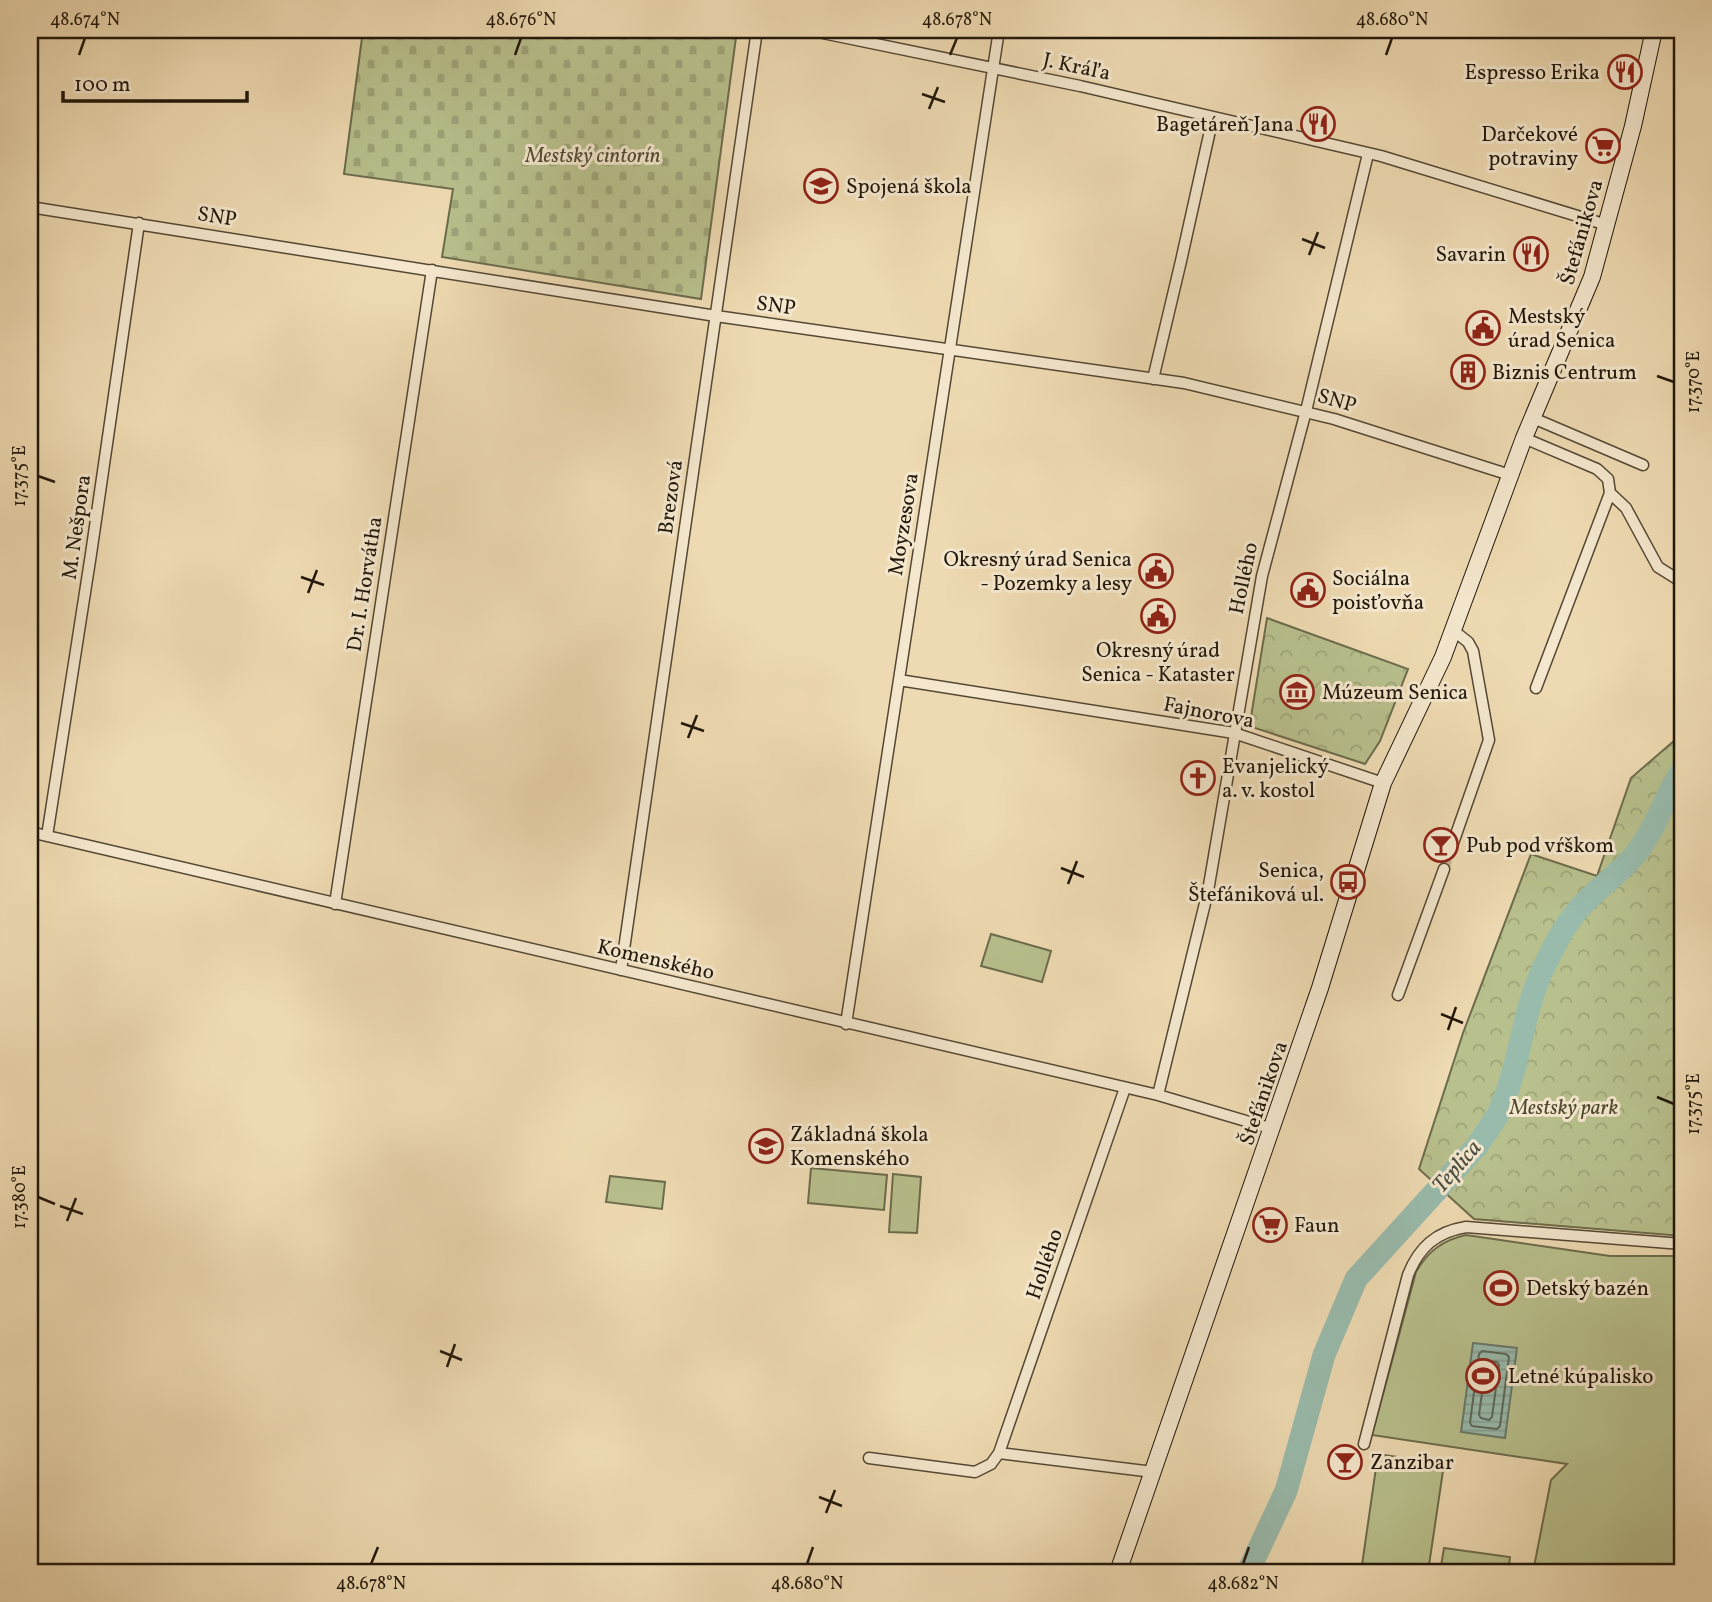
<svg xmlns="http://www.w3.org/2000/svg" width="1712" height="1602" viewBox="0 0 1712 1602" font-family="Vollkorn,serif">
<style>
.forest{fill:url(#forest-crowns);stroke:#6c6c4c;stroke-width:2}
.cemetery{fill:url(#cemetery-stones);stroke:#6c6c4c;stroke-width:2}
.pitch{fill:#b8c08d;stroke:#6c6c4c;stroke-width:2}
.water{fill:url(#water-rules);stroke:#69796b;stroke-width:2}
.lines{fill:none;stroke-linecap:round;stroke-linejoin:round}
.shore{stroke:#5d695b;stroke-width:2}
.river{stroke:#99bbac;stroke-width:23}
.street-tunnel{stroke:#c5b390;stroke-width:10;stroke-dasharray:10 5;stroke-linecap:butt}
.street-casing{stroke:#544834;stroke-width:13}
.secondary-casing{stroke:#21170a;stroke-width:18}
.street{stroke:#f4e7cd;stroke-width:10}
.secondary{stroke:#f4e7cd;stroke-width:16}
.ticks{fill:none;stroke:#21170a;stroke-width:2.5}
.labels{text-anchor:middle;stroke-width:6;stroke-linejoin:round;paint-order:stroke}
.street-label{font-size:21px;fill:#21170a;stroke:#f4e7cd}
.poi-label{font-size:21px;fill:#21170a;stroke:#f4e7cd;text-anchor:start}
.park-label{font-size:21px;font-style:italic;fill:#4e4a31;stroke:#f4e7cd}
.water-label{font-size:23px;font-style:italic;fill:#4b5043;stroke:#f4e7cd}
.neatline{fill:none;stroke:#21170a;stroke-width:2.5}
.ticks-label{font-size:18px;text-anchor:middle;fill:#21170a}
</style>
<defs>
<pattern id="forest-crowns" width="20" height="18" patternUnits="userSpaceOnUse" patternTransform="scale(1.75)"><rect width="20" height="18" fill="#b8c08d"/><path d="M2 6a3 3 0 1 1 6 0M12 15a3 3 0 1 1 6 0" fill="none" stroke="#9ea478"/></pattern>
<pattern id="cemetery-stones" width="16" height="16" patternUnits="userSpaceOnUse" patternTransform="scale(1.75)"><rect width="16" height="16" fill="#b8c08d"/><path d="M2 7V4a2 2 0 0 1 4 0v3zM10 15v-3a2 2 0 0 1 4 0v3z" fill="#9ea478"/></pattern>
<pattern id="water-rules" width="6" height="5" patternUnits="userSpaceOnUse" patternTransform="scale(1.75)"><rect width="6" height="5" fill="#99bbac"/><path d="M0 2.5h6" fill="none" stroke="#84a093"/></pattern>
</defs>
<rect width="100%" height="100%" fill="#eedab2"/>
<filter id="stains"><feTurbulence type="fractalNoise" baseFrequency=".00286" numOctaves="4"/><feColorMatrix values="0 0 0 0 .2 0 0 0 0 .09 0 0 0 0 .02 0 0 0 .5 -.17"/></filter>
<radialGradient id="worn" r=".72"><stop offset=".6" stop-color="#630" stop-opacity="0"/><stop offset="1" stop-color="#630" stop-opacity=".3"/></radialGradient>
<path class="forest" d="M1267,618L1408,669L1380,741L1365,764L1255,728L1251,717Z
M1682,734V1236L1474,1219L1419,1169L1463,1033L1531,854L1597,876L1631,778Z"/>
<path class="cemetery" d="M363,30H737L701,299L442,257L453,189L344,174Z"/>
<path class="pitch" d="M991,934L1051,951L1042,982L981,966Z
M811,1168L887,1175L884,1210L808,1203Z
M893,1174L921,1177L917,1233L889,1232Z
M610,1176L665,1182L662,1209L606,1202Z
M1466,1235L1610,1256H1682V1572H1533L1551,1480L1567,1464L1372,1435L1416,1272C1428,1251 1443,1240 1466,1235Z
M1378,1454L1444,1464L1428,1572H1361Z
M1444,1548L1510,1557L1508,1572H1440Z"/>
<path class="water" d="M1496,1275L1504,1276V1286L1512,1291V1297L1494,1295Z
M1473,1343L1517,1348L1505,1438L1461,1432Z"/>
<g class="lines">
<path class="shore" d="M1482,1351L1506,1354L1509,1357L1500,1426L1497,1429L1472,1426L1470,1423L1479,1354Z
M1489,1361L1497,1362L1499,1365L1492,1417L1489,1420L1481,1418L1479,1415L1486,1364Z"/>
<path class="river" d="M1248,1572L1286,1491L1324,1355L1356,1279L1477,1146C1484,1135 1492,1125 1498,1114C1520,1069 1521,1017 1542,971C1552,950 1562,929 1577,911C1595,889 1621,874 1638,851C1657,827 1665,795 1682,771"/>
<path class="street-tunnel" d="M1444,869L1452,846"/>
<g class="street-casing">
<path id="street" d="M808,30L1080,86L1381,156L1607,225
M30,207L716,316L1184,383L1334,419L1510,475
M1153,379L1181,261L1213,117
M1533,418L1643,465
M1524,438L1597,469L1608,479L1610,493L1626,508L1658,567L1682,582
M899,680L1234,733L1383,783
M1536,688L1610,493
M30,832L1158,1095L1273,1129
M47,836L91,554L139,223
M1452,846L1489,740L1473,651L1468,642L1454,631
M335,904L432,270
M621,970L757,30
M1398,995L1444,869
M846,1024L999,30
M1158,1095L1208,891L1262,576L1306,411L1368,154
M1364,1444L1408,1275C1419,1247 1436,1232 1466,1227L1682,1244
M999,1453L1125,1088
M869,1458L975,1472L991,1464L999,1453L1153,1472"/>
</g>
<g class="secondary-casing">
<path id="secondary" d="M1118,1572L1320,988L1383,783L1443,657L1524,438L1592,277L1633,126L1654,30"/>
</g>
<use href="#street" class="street"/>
<use href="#secondary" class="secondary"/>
</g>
<path class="ticks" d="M79,55L85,38M515,55L521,38M950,55L957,38M1386,55L1392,38M922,94L945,102M929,109L938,87M1302,239L1325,248M1309,255L1318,232M1657,376L1674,382M38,476L55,482M301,577L324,585M308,593L317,570M681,723L704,731M688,738L697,715M1061,868L1084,877M1068,884L1077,861M1441,1014L1463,1023M1448,1030L1456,1007M1657,1097L1674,1104M38,1197L55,1204M60,1206L83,1214M67,1221L76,1198M440,1351L462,1360M447,1367L455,1344M819,1497L842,1506M826,1513L835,1490M371,1564L378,1547M807,1564L813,1547M1243,1564L1249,1547"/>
<defs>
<g id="restaurant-ring" transform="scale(1.75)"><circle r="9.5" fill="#f4e7cd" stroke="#8f2418" stroke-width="1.5"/><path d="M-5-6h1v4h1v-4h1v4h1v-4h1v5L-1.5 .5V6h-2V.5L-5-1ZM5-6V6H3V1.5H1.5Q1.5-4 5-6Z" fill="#8f2418"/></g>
<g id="supermarket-ring" transform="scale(1.75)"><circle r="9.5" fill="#f4e7cd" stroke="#8f2418" stroke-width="1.5"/><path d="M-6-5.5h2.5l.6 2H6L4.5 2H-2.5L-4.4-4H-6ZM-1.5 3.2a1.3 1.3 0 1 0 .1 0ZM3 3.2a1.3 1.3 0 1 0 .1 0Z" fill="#8f2418"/></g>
<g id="school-ring" transform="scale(1.75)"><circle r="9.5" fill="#f4e7cd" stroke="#8f2418" stroke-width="1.5"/><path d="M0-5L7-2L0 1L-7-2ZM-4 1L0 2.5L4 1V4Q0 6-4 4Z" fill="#8f2418"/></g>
<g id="civic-ring" transform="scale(1.75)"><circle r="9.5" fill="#f4e7cd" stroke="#8f2418" stroke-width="1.5"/><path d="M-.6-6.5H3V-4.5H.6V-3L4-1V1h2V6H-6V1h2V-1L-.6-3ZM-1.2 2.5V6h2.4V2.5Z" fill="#8f2418"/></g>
<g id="building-ring" transform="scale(1.75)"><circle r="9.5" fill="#f4e7cd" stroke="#8f2418" stroke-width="1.5"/><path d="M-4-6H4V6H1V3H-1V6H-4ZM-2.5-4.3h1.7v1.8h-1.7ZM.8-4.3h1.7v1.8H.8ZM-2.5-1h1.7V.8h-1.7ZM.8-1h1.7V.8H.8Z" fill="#8f2418"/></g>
<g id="museum-ring" transform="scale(1.75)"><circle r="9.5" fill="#f4e7cd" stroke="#8f2418" stroke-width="1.5"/><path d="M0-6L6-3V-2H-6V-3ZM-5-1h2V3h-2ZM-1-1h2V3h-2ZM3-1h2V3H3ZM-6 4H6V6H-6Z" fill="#8f2418"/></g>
<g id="church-ring" transform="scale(1.75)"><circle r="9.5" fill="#f4e7cd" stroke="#8f2418" stroke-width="1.5"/><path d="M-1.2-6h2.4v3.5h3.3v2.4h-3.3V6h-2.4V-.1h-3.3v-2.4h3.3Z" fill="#8f2418"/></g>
<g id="bar-ring" transform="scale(1.75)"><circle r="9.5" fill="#f4e7cd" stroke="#8f2418" stroke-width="1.5"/><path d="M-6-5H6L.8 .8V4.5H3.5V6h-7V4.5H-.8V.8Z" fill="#8f2418"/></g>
<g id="bus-ring" transform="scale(1.75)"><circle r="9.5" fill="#f4e7cd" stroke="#8f2418" stroke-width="1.5"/><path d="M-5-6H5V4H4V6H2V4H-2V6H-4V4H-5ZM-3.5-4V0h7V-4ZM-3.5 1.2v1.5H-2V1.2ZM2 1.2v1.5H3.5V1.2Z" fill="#8f2418"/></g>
<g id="stadium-ring" transform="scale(1.75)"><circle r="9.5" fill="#f4e7cd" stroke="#8f2418" stroke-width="1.5"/><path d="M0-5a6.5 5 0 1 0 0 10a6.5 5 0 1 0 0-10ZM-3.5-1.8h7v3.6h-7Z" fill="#8f2418"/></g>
</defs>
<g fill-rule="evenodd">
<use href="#restaurant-ring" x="1625" y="72"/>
<use href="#restaurant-ring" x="1318" y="124"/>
<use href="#supermarket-ring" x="1603" y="146"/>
<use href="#school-ring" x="821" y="186"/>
<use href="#restaurant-ring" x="1531" y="254"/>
<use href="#civic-ring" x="1483" y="328"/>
<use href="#building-ring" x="1468" y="372"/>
<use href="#civic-ring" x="1156" y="571"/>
<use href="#civic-ring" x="1308" y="590"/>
<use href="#civic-ring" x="1158" y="616"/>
<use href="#museum-ring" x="1297" y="692"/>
<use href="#church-ring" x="1198" y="778"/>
<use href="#bar-ring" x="1441" y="845"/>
<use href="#bus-ring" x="1348" y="882"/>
<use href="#school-ring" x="766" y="1146"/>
<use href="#supermarket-ring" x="1270" y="1225"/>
<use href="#stadium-ring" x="1501" y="1288"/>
<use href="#stadium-ring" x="1483" y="1376"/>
<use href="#bar-ring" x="1345" y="1462"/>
</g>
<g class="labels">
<g class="street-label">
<text transform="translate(1077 66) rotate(12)" y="7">J. Kráľa</text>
<text transform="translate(217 216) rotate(9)" y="7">SNP</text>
<text transform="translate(1581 232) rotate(-74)" y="7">Štefánikova</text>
<text transform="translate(776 305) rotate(8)" y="7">SNP</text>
<text transform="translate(1337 400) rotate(16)" y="7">SNP</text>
<text transform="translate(670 497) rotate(-82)" y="7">Brezová</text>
<text transform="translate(903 524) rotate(-81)" y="7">Moyzesova</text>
<text transform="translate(76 527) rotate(-82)" y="7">M. Nešpora</text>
<text transform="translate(1243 578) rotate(-78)" y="7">Hollého</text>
<text transform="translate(364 584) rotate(-81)" y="7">Dr. I. Horvátha</text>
<text transform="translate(1209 712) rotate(11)" y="7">Fajnorova</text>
<text transform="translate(656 959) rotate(13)" y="7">Komenského</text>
<text transform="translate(1263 1093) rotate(-71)" y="7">Štefánikova</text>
<text transform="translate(1044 1264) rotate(-71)" y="7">Hollého</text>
</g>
<g class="poi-label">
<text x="1600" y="79" text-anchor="end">Espresso Erika</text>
<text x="1294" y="131" text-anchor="end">Bagetáreň Jana</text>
<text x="1578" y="141" text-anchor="end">Darčekové<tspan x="1578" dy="24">potraviny</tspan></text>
<text x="846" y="193">Spojená škola</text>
<text x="1506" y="261" text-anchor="end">Savarin</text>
<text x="1508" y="323">Mestský<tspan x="1508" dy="24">úrad Senica</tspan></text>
<text x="1492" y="379">Biznis Centrum</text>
<text x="1132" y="566" text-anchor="end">Okresný úrad Senica<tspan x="1132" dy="24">- Pozemky a lesy</tspan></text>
<text x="1332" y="585">Sociálna<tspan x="1332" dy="24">poisťovňa</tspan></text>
<text x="1158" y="657" text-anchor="middle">Okresný úrad<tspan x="1158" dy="24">Senica - Kataster</tspan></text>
<text x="1322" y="699">Múzeum Senica</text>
<text x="1222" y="773">Evanjelický<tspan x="1222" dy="24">a. v. kostol</tspan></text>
<text x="1466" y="852">Pub pod vŕškom</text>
<text x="1324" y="877" text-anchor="end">Senica,<tspan x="1324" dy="24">Štefániková ul.</tspan></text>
<text x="790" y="1141">Základná škola<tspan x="790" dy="24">Komenského</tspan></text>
<text x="1294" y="1232">Faun</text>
<text x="1526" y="1295">Detský bazén</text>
<text x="1508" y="1383">Letné kúpalisko</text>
<text x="1370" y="1469">Zanzibar</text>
</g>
<g class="park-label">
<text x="593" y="162">Mestský cintorín</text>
<text x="1564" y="1114">Mestský park</text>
</g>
<g class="water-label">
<text transform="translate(1456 1166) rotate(-49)" y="8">Teplica</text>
</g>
</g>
<rect width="1712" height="1602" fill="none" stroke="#eedab2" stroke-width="77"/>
<path d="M63 91v10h184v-10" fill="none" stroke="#21170a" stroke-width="3.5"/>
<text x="74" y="91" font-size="21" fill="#21170a" stroke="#f4e7cd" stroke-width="5" paint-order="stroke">100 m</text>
<rect x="38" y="38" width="1636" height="1526" class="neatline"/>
<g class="ticks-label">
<text x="85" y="25">48.674°N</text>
<text x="521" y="25">48.676°N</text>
<text x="957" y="25">48.678°N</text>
<text x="1392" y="25">48.680°N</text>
<text transform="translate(1693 382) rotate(-90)" y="6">17.370°E</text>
<text transform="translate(19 476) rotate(-90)" y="6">17.375°E</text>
<text transform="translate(1693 1104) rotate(-90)" y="6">17.375°E</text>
<text transform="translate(19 1197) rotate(-90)" y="6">17.380°E</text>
<text x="371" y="1589">48.678°N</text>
<text x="807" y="1589">48.680°N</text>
<text x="1243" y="1589">48.682°N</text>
</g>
<rect width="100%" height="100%" filter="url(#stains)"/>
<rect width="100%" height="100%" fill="url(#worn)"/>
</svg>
